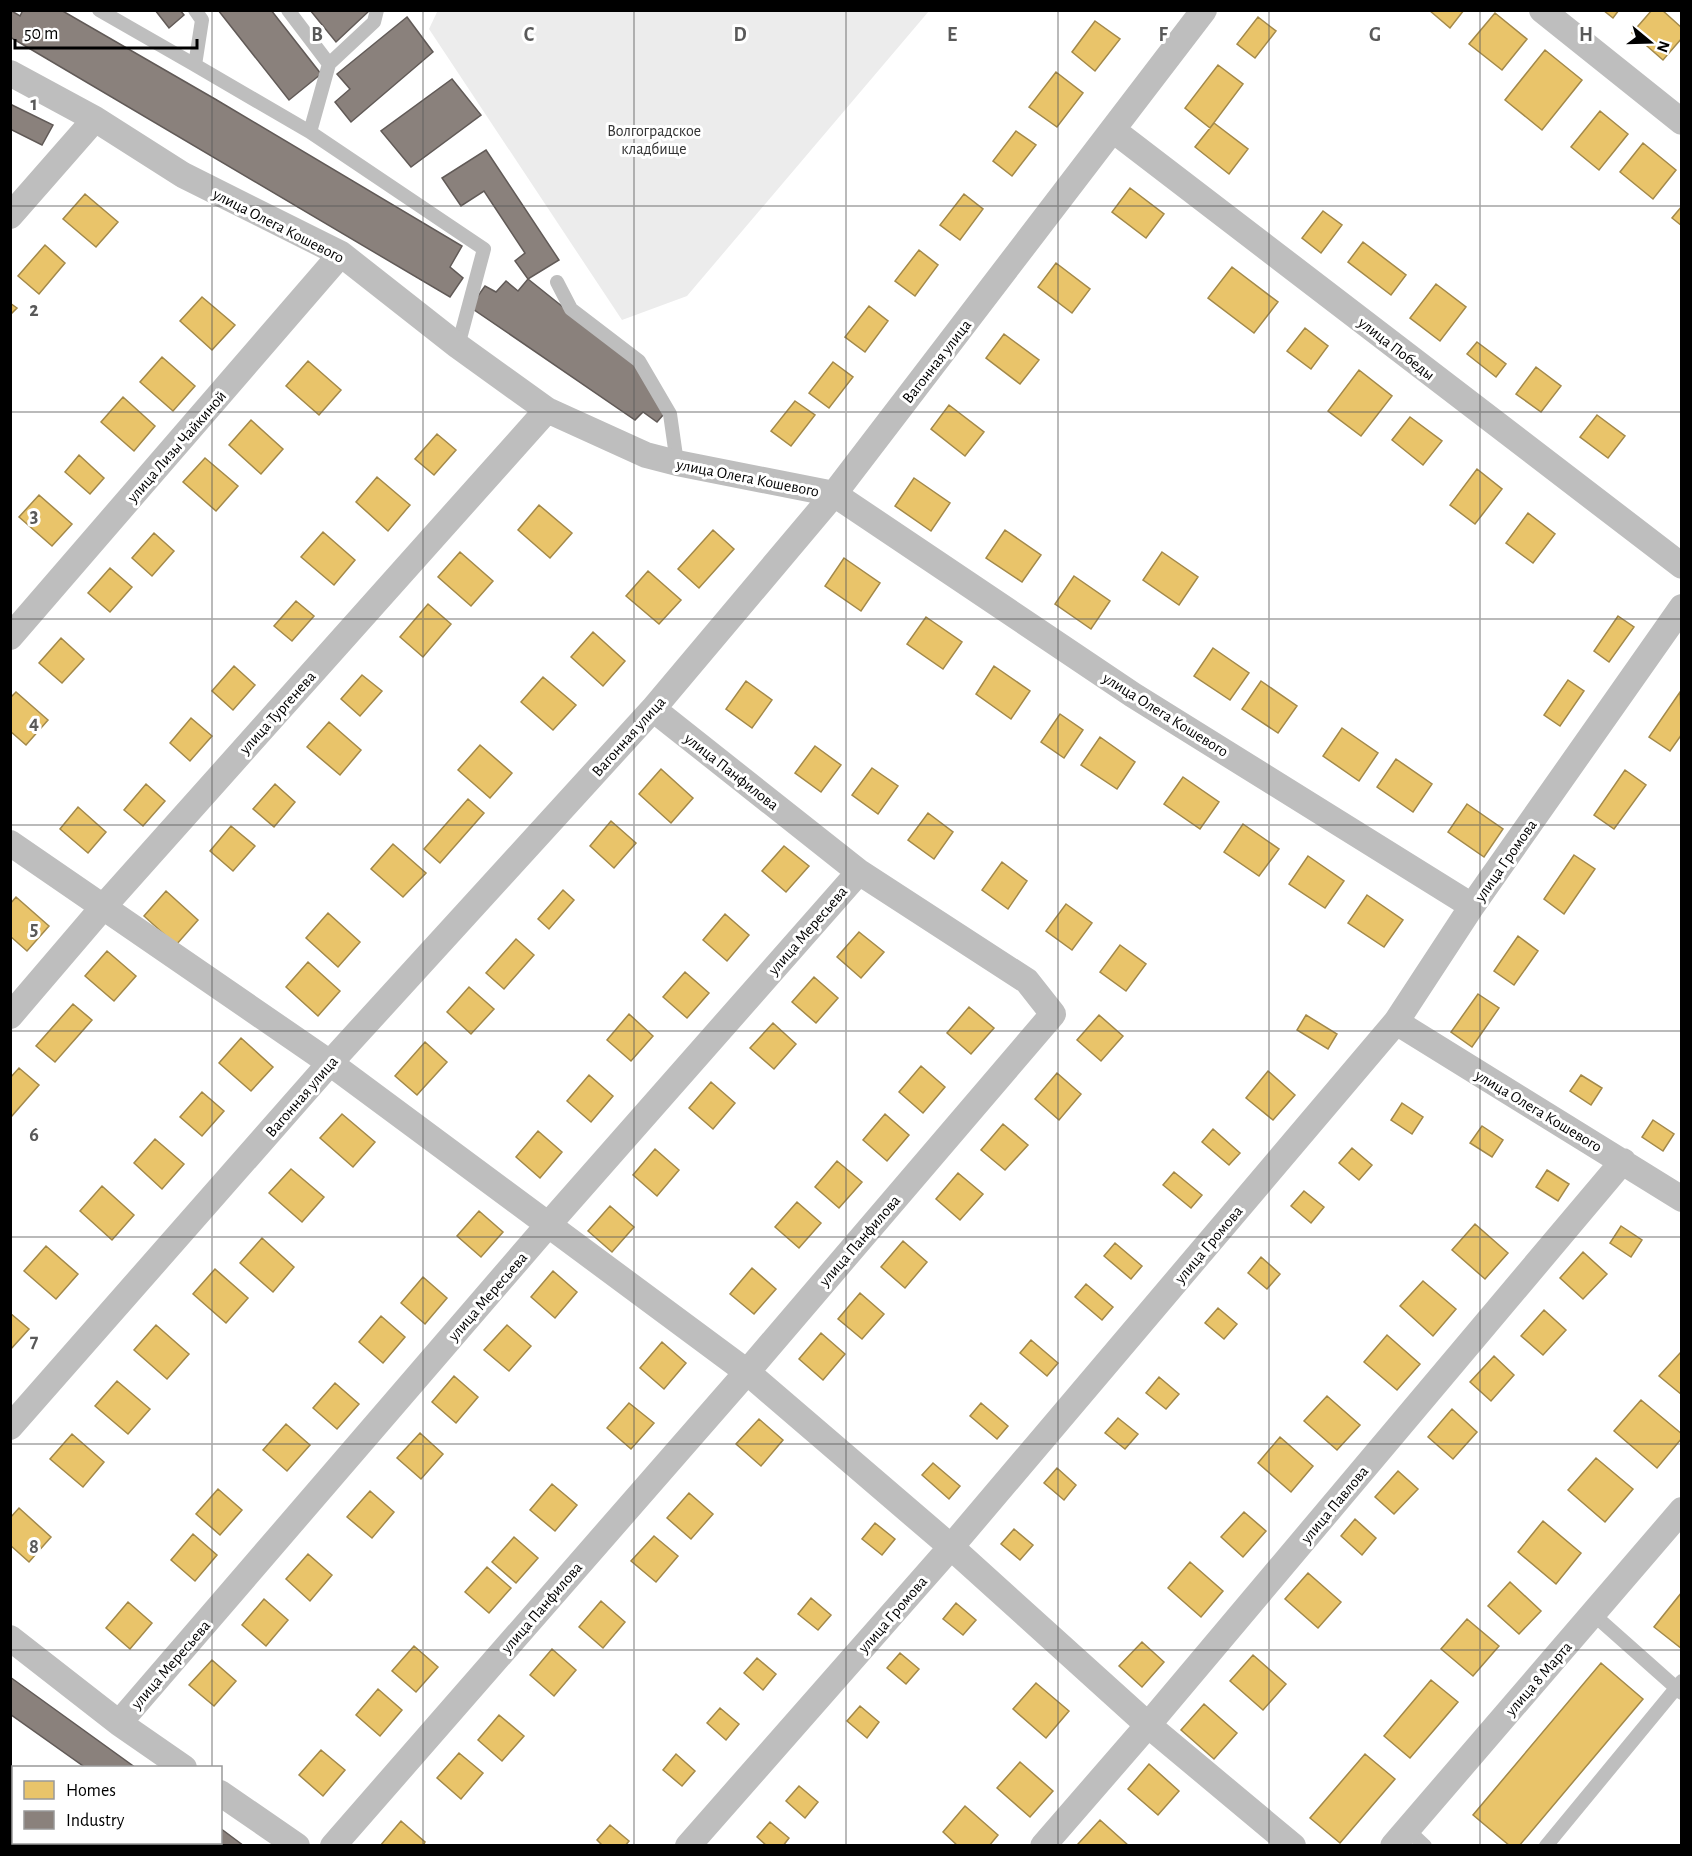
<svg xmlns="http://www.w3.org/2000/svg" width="1692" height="1856" viewBox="0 0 1692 1856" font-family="'Alegreya Sans',sans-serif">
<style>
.green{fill:#ececec}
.homes{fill:#e9c46a;stroke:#a3894a;stroke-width:1.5}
.industry{fill:#8a817c;stroke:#615a57;stroke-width:1.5}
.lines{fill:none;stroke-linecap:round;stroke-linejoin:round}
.lane{stroke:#bebebe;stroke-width:14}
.street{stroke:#bebebe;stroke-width:26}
.grid{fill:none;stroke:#595959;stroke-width:1.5;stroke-opacity:0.55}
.labels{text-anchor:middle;stroke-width:6;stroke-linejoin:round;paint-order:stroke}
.park-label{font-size:16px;fill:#333;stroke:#fff}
.street-label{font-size:16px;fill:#000;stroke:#fff}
.grid-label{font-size:20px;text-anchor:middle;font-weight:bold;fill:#595959;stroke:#fff;stroke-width:6;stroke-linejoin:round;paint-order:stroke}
</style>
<rect width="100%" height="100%" fill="#fff"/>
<path class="green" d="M438,10H929V11L687,296L622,320L429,29Z"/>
<path class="homes" d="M1429,10H1464L1450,28Z
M1603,10H1619L1613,18Z
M1652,10H1662L1682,28V38L1663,60L1632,33Z
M1495,13L1527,39L1502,70L1469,44Z
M1258,17L1276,31L1255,58L1237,44Z
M1095,21L1120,39L1095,71L1072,52Z
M1545,50L1582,80L1542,130L1505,100Z
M1218,65L1243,84L1210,128L1185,108Z
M1056,72L1083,93L1057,127L1029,107Z
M1600,111L1628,134L1599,170L1571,147Z
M1214,123L1248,149L1229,174L1195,147Z
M1016,131L1036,145L1012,176L993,161Z
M1643,143L1676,170L1653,199L1620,172Z
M1130,188L1164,214L1146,238L1112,212Z
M85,194L118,222L96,247L63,219Z
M964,194L983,209L960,240L940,225Z
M1682,206V226L1672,218Z
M1323,211L1342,225L1321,253L1302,238Z
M1363,242L1406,275L1391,295L1348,262Z
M45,245L65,263L39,294L18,276Z
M919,250L938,265L915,296L895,281Z
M1056,263L1090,289L1072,313L1038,287Z
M1232,267L1278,302L1254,333L1208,298Z
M1436,284L1466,307L1440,341L1410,318Z
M202,297L235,325L212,350L180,321Z
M10,303L17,308L10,315Z
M869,306L888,321L865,352L845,337Z
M1305,328L1328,346L1311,369L1287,351Z
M1004,334L1039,360L1020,384L986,358Z
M1477,342L1506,364L1496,377L1467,354Z
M162,357L195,386L173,411L140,382Z
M308,361L341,390L319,415L286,386Z
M833,362L853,377L829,408L809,393Z
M1536,367L1561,386L1541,412L1516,394Z
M1359,370L1392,396L1361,436L1328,411Z
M123,397L155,426L134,451L101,422Z
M795,401L815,415L791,446L771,431Z
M949,405L984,432L965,456L931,429Z
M1597,415L1625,436L1608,458L1580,437Z
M1410,417L1442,441L1423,465L1392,440Z
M251,420L283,449L261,474L229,445Z
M437,434L456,450L434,475L415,459Z
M79,455L104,478L90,494L65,472Z
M205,458L238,486L216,511L183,482Z
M1477,469L1502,489L1475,524L1450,505Z
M377,477L410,505L388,531L356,502Z
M914,478L950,503L931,531L895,506Z
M39,495L72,524L52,546L19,517Z
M539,505L572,533L550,558L518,530Z
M1528,513L1555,534L1533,563L1506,543Z
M713,530L734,549L699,588L678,569Z
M1005,530L1041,555L1022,582L986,558Z
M323,532L355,560L334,585L301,557Z
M154,533L174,551L152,576L132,558Z
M460,552L493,581L471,606L438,577Z
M1162,552L1198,577L1179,605L1143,580Z
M844,558L880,583L861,611L825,586Z
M110,568L132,587L110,612L88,593Z
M648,571L681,600L659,624L626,596Z
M1074,576L1110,601L1091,629L1055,604Z
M296,601L314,616L292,641L274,626Z
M428,604L451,624L423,657L400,637Z
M1618,616L1634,627L1609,662L1594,651Z
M926,617L962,642L943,669L907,644Z
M593,632L625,661L603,686L571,657Z
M61,638L84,659L62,683L39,663Z
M1213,648L1249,673L1230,700L1194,676Z
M234,666L255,685L233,710L212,691Z
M994,666L1030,691L1011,719L976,694Z
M362,675L382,691L360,716L341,699Z
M543,677L576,705L553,730L521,702Z
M1568,680L1584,691L1560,726L1544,715Z
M746,681L772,700L752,728L726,709Z
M1261,681L1297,706L1278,733L1242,709Z
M16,692L48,720L26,745L10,731V698Z
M1680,692L1682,734L1670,751L1649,737Z
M1060,714L1083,730L1064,758L1041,742Z
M191,718L212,736L190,761L170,743Z
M329,722L361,750L340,775L307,747Z
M1342,728L1378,753L1359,781L1323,756Z
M1100,737L1135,762L1117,789L1081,765Z
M480,745L512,773L490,798L458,770Z
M815,746L841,765L821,792L795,773Z
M1396,759L1432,784L1413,812L1377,787Z
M872,768L898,786L878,814L852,795Z
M661,769L693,798L671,823L639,794Z
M1625,770L1646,785L1614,829L1594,815Z
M1183,777L1219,802L1200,829L1164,804Z
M146,784L165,801L143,826L124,810Z
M275,784L295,802L274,827L253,809Z
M468,799L484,813L440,863L424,849Z
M1467,804L1503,829L1484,857L1448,832Z
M78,807L106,832L88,853L60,829Z
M928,813L953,832L934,859L908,840Z
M611,821L636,843L614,868L590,846Z
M1243,824L1279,849L1259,876L1224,852Z
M231,826L255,846L233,871L210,851Z
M393,844L426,873L403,897L371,869Z
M784,846L809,866L786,892L762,871Z
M1574,855L1595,869L1564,914L1544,899Z
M1308,856L1344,881L1325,908L1289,884Z
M1002,862L1027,881L1008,909L982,890Z
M563,890L574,900L549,929L538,919Z
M166,891L198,920L176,945L144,916Z
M1367,895L1403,920L1384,947L1348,923Z
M16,897L49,926L27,951L10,936V904Z
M1066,904L1092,923L1072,950L1046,931Z
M328,913L360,942L338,967L306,938Z
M725,914L749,935L727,961L703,940Z
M859,932L884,952L861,978L837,957Z
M1518,936L1538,951L1514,985L1494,971Z
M516,939L534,955L504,989L486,973Z
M1120,945L1146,964L1126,991L1100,972Z
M107,951L136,976L114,1001L85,976Z
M308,962L340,991L318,1016L286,987Z
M685,972L709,993L687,1018L663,997Z
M814,977L838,998L816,1023L792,1002Z
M469,987L494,1009L471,1034L447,1012Z
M1478,994L1499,1008L1472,1047L1451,1032Z
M73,1004L92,1020L55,1062L36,1046Z
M969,1007L994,1028L971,1054L947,1033Z
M629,1014L653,1036L631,1061L607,1040Z
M1099,1015L1123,1036L1101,1061L1077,1040Z
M1306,1015L1337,1034L1328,1049L1297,1030Z
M773,1023L796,1044L774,1069L750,1048Z
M241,1038L273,1067L251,1091L219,1063Z
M425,1042L447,1062L417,1095L395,1076Z
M921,1066L945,1087L923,1113L899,1092Z
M19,1068L39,1085L11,1117L10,1078Z
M1268,1071L1295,1095L1273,1120L1246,1098Z
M1057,1073L1081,1094L1059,1120L1035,1099Z
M589,1075L613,1096L591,1122L567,1101Z
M1581,1075L1602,1088L1591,1105L1570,1091Z
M711,1082L735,1103L713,1129L689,1108Z
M202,1092L224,1111L202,1136L180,1117Z
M1402,1103L1423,1117L1412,1134L1391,1120Z
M342,1114L375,1142L353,1167L320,1138Z
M885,1114L909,1135L887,1161L863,1140Z
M1653,1120L1674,1134L1663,1151L1642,1137Z
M1003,1124L1028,1145L1005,1170L981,1150Z
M1482,1126L1503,1140L1492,1157L1470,1143Z
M1213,1129L1240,1153L1229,1165L1202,1142Z
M538,1131L562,1152L540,1178L516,1157Z
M155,1139L184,1164L162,1189L134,1163Z
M1352,1148L1372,1165L1359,1180L1339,1163Z
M655,1149L679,1170L657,1196L633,1175Z
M837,1161L862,1182L839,1208L815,1187Z
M291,1169L324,1197L302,1222L269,1193Z
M1547,1170L1569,1184L1558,1201L1536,1187Z
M1174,1172L1202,1195L1191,1208L1163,1185Z
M958,1173L983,1194L960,1220L936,1199Z
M102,1186L134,1215L112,1240L80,1211Z
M1304,1191L1324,1207L1311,1223L1291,1206Z
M797,1202L821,1223L799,1248L775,1227Z
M610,1206L634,1227L612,1252L588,1231Z
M479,1211L503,1232L481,1257L457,1236Z
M1475,1224L1508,1253L1485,1279L1452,1250Z
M1621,1226L1642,1240L1631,1257L1610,1243Z
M262,1238L294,1267L273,1292L240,1263Z
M903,1241L927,1262L905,1288L881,1267Z
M1115,1243L1142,1266L1131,1279L1104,1256Z
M46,1246L78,1274L56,1299L24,1271Z
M1583,1252L1607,1274L1583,1299L1560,1278Z
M1261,1257L1280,1274L1267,1289L1248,1273Z
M752,1268L776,1289L754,1314L730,1294Z
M215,1269L248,1298L226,1323L193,1294Z
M553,1271L577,1292L555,1318L531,1297Z
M423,1277L447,1298L425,1324L401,1303Z
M1423,1281L1456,1309L1433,1336L1400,1306Z
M1086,1284L1113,1307L1102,1320L1075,1297Z
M860,1293L884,1314L862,1339L838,1319Z
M1218,1308L1237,1324L1224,1339L1205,1323Z
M1544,1310L1566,1330L1543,1355L1521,1336Z
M10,1313L29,1329L10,1350Z
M381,1316L405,1337L383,1363L359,1342Z
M156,1325L189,1354L167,1379L134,1350Z
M507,1325L531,1346L509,1371L484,1350Z
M821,1333L845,1354L823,1380L799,1359Z
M1387,1335L1420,1364L1397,1390L1364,1362Z
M1031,1340L1058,1363L1047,1376L1020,1353Z
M662,1342L686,1363L664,1389L640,1368Z
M1682,1351V1395L1659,1376Z
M1494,1356L1514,1375L1491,1401L1470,1382Z
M454,1376L478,1397L456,1423L432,1402Z
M1159,1377L1179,1394L1166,1409L1146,1393Z
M117,1381L150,1409L128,1434L95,1406Z
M335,1383L359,1404L337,1429L313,1408Z
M1327,1396L1360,1425L1337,1450L1304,1421Z
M1641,1400L1682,1434V1438L1657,1468L1614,1431Z
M629,1403L654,1423L631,1449L607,1428Z
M981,1403L1008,1426L997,1439L970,1416Z
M1452,1409L1477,1432L1453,1459L1428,1437Z
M1118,1418L1138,1434L1125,1449L1105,1433Z
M759,1419L783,1440L761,1466L736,1444Z
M286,1424L310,1445L287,1471L263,1450Z
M420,1433L443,1454L421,1479L397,1458Z
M72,1434L104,1462L83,1487L50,1459Z
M1280,1437L1313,1466L1291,1492L1258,1463Z
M1596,1458L1633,1489L1605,1522L1568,1490Z
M933,1463L960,1486L949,1499L922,1475Z
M1057,1468L1076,1485L1064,1500L1044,1483Z
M1398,1471L1418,1489L1394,1514L1375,1497Z
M552,1484L577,1505L555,1531L530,1510Z
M218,1489L242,1510L220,1535L196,1514Z
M370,1491L394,1512L372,1538L347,1517Z
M689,1493L713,1514L691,1539L667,1518Z
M19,1508L51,1537L29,1562L10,1545V1518Z
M1244,1512L1266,1531L1243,1557L1221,1537Z
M1355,1519L1376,1538L1362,1555L1341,1536Z
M1543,1521L1581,1553L1556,1584L1518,1552Z
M875,1523L895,1539L882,1555L862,1539Z
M1014,1529L1033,1545L1020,1560L1001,1544Z
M193,1534L217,1555L195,1581L171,1560Z
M654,1536L678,1556L656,1582L631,1561Z
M514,1537L538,1558L516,1583L492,1562Z
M308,1554L332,1575L310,1601L286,1579Z
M1190,1562L1223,1591L1201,1617L1168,1588Z
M487,1567L511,1588L489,1613L465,1592Z
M1308,1573L1341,1602L1318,1628L1285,1599Z
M1510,1582L1541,1611L1519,1634L1488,1606Z
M1682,1592V1649L1654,1627Z
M811,1598L831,1615L818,1630L798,1614Z
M264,1599L288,1620L266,1646L242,1625Z
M601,1601L625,1622L603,1648L579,1627Z
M128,1602L152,1623L130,1649L106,1628Z
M956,1603L976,1620L963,1635L943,1619Z
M1467,1619L1499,1646L1473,1676L1441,1649Z
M1142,1642L1164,1662L1142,1687L1119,1666Z
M414,1646L438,1667L416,1692L392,1671Z
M552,1649L576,1670L554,1696L530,1675Z
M900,1653L919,1669L906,1684L887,1668Z
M1253,1655L1286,1684L1263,1710L1230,1681Z
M757,1658L776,1674L763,1690L744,1673Z
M212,1660L236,1681L214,1706L189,1685Z
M1601,1663L1643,1699L1519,1846H1510L1473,1815Z
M1431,1680L1458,1702L1410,1758L1384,1736Z
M1036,1683L1069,1711L1046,1738L1013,1709Z
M378,1689L402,1710L380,1736L356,1715Z
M1204,1704L1237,1733L1214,1759L1181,1730Z
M860,1706L879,1722L867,1738L847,1721Z
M720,1708L739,1724L726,1740L707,1723Z
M499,1715L524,1736L502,1761L478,1740Z
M321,1750L345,1770L323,1796L299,1775Z
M459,1753L483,1773L461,1799L437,1778Z
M676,1754L695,1771L682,1786L663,1770Z
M1365,1754L1395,1779L1340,1843L1310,1818Z
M1020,1762L1053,1791L1030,1817L997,1788Z
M1149,1764L1179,1791L1158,1815L1128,1789Z
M799,1786L818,1802L805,1818L786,1801Z
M965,1806L998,1835L989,1846H958L943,1832Z
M1100,1820L1129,1846H1080L1078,1844Z
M401,1821L425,1842L423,1846H380Z
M770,1822L789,1838L783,1846H767L757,1837Z
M610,1825L629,1841L625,1846H603L597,1840Z"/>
<path class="industry" d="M10,10L20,16L23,10H61L215,99L462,246L450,267L463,278L450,297L10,37Z
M155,10H180L184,15L169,28Z
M218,10H271L321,74L289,100Z
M310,10H369V11L336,42Z
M407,17L433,52L351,122L335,102L350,89L337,74Z
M452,79L481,115L411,167L381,131Z
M10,104L53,125L42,145L10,129Z
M486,150L559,260L528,279L515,261L525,253L484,191L461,206L442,178Z
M528,279L659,384L669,408L657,422L643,412L635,420L470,307L485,286L496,292L506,281L518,291Z
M10,1677L136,1768H86L10,1714Z
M220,1828L244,1846H198L193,1842H220Z"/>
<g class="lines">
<path class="lane" d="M99,10L195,65
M195,10L202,20L195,65L310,132
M288,10L329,64
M377,10L374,22L329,64L310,132L484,249L458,346
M557,282L571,309L639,361L670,414L677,463
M1593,1614L1682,1693
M1408,1830L1425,1846
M1546,1846L1682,1681"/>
<path class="street" d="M1542,10L1682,122
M10,73L95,119L183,175L341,254L458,346L547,410L646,455L677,463L834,494L1133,695L1472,906
M1113,130L1682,566
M10,216L95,119
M10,637L341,254
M10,843L330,1063L747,1372L951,1547L1148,1725L1293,1846
M10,1016L104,906L547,410
M1396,1022L1682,1199
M10,1427L330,1063L653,709L834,494L1204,10
M10,1638L119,1723L184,1768
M119,1723L548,1225L859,872
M220,1793L297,1846
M333,1846L747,1372L1053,1014L1027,981L859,872L653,709
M688,1846L951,1547L1396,1022L1472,906L1682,607
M1043,1846L1148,1725L1623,1161
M1393,1846L1682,1510"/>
</g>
<path class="grid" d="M212,10V1768M423,10V1846M634,10V1846M846,10V1846M1058,10V1846M1269,10V1846M1480,10V1846M10,206H1682M10,412H1682M10,619H1682M10,825H1682M10,1031H1682M10,1237H1682M10,1444H1682M10,1650H1682M212,1842V1846"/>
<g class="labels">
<g class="park-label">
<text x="654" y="136">Волгоградское<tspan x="654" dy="18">кладбище</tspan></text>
</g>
<g class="street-label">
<text transform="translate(279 225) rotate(27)" y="6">улица Олега Кошевого</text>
<text transform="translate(1397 348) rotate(38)" y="6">улица Победы</text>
<text transform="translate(936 361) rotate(-52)" y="6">Вагонная улица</text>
<text transform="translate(176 446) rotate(-49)" y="6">улица Лизы Чайкиной</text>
<text transform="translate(748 477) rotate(11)" y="6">улица Олега Кошевого</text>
<text transform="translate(277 712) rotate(-48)" y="6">улица Тургенева</text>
<text transform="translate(1166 714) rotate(32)" y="6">улица Олега Кошевого</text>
<text transform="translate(628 736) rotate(-48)" y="6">Вагонная улица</text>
<text transform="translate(732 771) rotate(38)" y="6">улица Панфилова</text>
<text transform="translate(1505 860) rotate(-55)" y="6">улица Громова</text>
<text transform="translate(807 930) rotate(-49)" y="6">улица Мересьева</text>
<text transform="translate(301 1096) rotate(-49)" y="6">Вагонная улица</text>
<text transform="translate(1539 1110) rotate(31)" y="6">улица Олега Кошевого</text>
<text transform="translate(859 1240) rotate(-49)" y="6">улица Панфилова</text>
<text transform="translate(1208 1244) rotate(-50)" y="6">улица Громова</text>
<text transform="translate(487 1296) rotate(-49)" y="6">улица Мересьева</text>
<text transform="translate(1334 1504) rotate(-50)" y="6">улица Павлова</text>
<text transform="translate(541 1607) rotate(-49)" y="6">улица Панфилова</text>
<text transform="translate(892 1614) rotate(-49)" y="6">улица Громова</text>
<text transform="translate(170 1664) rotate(-49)" y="6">улица Мересьева</text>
<text transform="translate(1538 1678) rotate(-49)" y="6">улица 8 Марта</text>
</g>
</g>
<g class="grid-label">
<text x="317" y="41">B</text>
<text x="529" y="41">C</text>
<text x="740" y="41">D</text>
<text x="952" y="41">E</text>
<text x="1163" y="41">F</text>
<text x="1375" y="41">G</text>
<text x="1586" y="41">H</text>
<text x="34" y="110">1</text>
<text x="34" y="316">2</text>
<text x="34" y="522">3</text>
<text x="34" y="729">4</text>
<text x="34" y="935">5</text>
<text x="34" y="1141">6</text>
<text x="34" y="1347">7</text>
<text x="34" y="1553">8</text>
</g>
<rect width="1692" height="1856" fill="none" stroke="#000000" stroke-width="24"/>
<rect x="12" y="1766" width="210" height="78" fill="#ffffff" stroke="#999999" stroke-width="1.5"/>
<rect x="24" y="1781" width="30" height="18" fill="#e9c46a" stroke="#999999" stroke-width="1.5"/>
<text x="66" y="1796" font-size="18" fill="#000000">Homes</text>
<rect x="24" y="1811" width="30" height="18" fill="#8a817c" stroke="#999999" stroke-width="1.5"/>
<text x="66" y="1826" font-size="18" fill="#000000">Industry</text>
<g transform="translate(1650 42) rotate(109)" stroke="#ffffff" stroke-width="4.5" paint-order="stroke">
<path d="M0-4.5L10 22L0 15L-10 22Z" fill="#000000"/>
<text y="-9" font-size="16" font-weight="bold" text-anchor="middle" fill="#000000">N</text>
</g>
<path d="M15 39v9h182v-9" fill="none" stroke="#000000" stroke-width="3"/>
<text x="24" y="39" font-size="18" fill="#000000" stroke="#ffffff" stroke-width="4.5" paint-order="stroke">50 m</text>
</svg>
